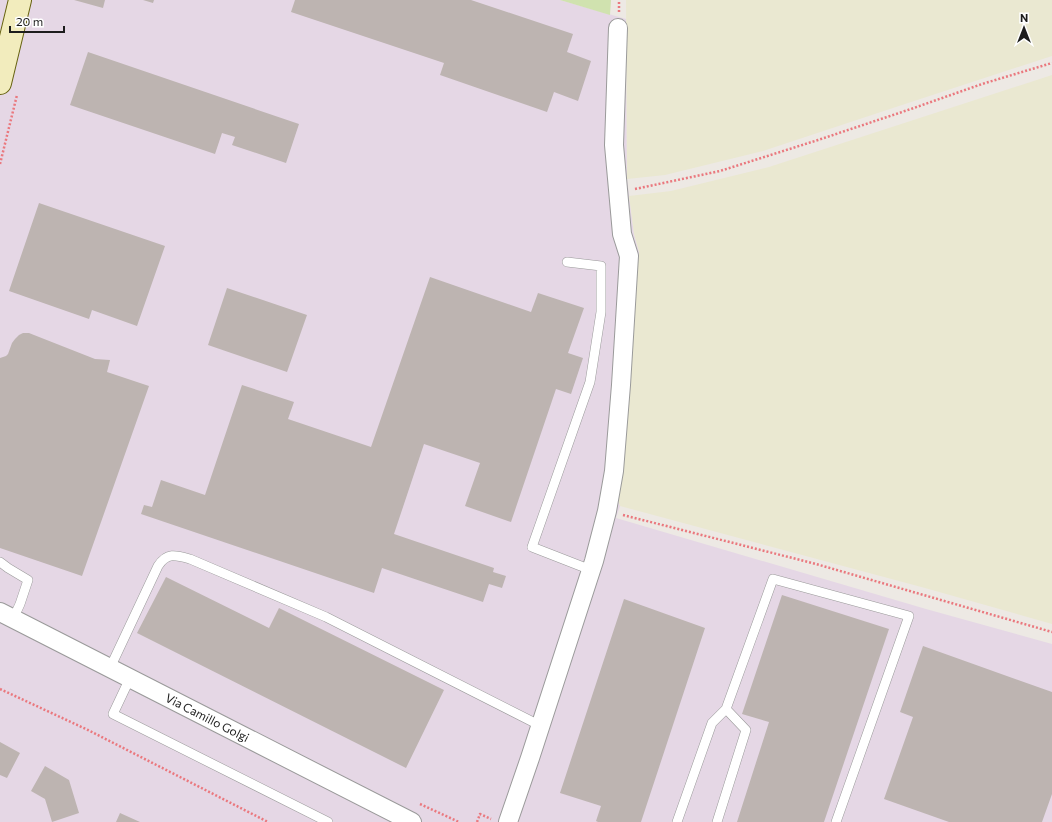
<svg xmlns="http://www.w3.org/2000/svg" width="1052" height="822" viewBox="0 0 1052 822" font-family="Commissioner,sans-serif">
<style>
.industrial{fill:#e5d7e5}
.farmland{fill:#eae8d1}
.grass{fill:#d0e2af}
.building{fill:#bdb4b1}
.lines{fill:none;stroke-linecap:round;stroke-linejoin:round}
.lane-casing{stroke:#9a9a9a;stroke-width:10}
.street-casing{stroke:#9a9a9a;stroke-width:20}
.secondary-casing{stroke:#676311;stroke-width:24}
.path{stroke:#ea787e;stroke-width:2.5;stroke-dasharray:2 2;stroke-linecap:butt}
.lane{stroke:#fff;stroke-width:9}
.street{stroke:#fff;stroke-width:18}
.secondary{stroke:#f2ecbd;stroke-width:22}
.labels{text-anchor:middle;stroke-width:3;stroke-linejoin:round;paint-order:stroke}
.street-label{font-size:12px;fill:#1d1d1d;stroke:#fff}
</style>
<rect width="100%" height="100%" fill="#ede9e4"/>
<path class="industrial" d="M0,0H560L626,19L627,179L634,234L639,252L617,498L620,506L616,518L926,609L1052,644V822H0Z"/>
<path class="farmland" d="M626,0H1052V56L902,105L763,151L665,175L627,179Z
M1052,75V624L925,588L620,506L617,498L639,252L634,234L629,196L671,191L769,167Z"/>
<path class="grass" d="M560,0H611L610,15Z"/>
<path class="building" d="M74,0H105L103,8Z
M143,0H154L153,3Z
M295,0H471L573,34L567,52L591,61L578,101L554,92L547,112L440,75L444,63L291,12Z
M88,52L299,124L286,163L232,145L235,137L222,133L215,154L70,105Z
M39,203L165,246L137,326L92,310L89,319L9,291Z
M430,277L531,312L538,293L584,308L568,353L583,358L571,394L556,389L511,522L465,506L480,463L424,444L394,534L494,568L493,572L506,576L502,588L489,584L483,602L382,568L374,593L141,514L144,505L152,507L161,480L205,495L242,385L294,402L288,419L371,447Z
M227,288L307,315L287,372L208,345Z
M23,333H29L34,335L95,359L110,360L107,372L149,386L82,576L0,548V358L6,356L8,354L12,343L15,339L19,335Z
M166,577L269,628L279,608L444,690L406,768L137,633Z
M782,595L889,629L824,822H737L769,722L742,714Z
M624,599L705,628L641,822H598L596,821L601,806L560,793Z
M923,646L1052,692V794L1042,822H949L884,799L913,717L900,712Z
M0,742L20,753L7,778L0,775Z
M45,766L69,780L79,813L52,822L45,799L31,791Z
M120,813L140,822H116Z"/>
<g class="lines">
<g class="lane-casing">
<path id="lane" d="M567,262L601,266V312L590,382L532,547L591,570
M0,562L8,568L28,580L20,604L13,619
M110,668L158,566C167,552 176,555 190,559L326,617L541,726
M130,678L113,714L328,822
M677,822L712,723L726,709
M717,822L746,730L726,709L773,579L909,616L836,822"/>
</g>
<g class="street-casing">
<path id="street" d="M0,612L412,822
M508,822L530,758L594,561L607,511L614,471L621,385L629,256L622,234L614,145L618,28"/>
</g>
<g class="secondary-casing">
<path id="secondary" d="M0,83L20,0"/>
</g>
<path class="path" d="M619,12V0
M0,164L17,95
M635,189L720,171L818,140L911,109L982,84L1052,63
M623,515L816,564L1052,632
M0,689L88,730L268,822
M420,804L459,822
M477,822L480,814L491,819"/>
<use href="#lane" class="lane"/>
<use href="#street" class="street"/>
<use href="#secondary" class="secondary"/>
</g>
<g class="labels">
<g class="street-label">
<text transform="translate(207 718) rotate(27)" y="4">Via Camillo Golgi</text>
</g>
</g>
<g transform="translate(1024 28)" stroke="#ffffff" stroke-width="3" paint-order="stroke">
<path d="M0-3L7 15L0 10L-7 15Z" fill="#1d1d1d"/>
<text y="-6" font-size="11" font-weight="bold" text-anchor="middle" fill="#1d1d1d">N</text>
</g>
<path d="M10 26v6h54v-6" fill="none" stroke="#1d1d1d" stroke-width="2"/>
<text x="16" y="26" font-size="12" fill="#1d1d1d" stroke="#ffffff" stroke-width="3" paint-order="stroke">20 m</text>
</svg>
